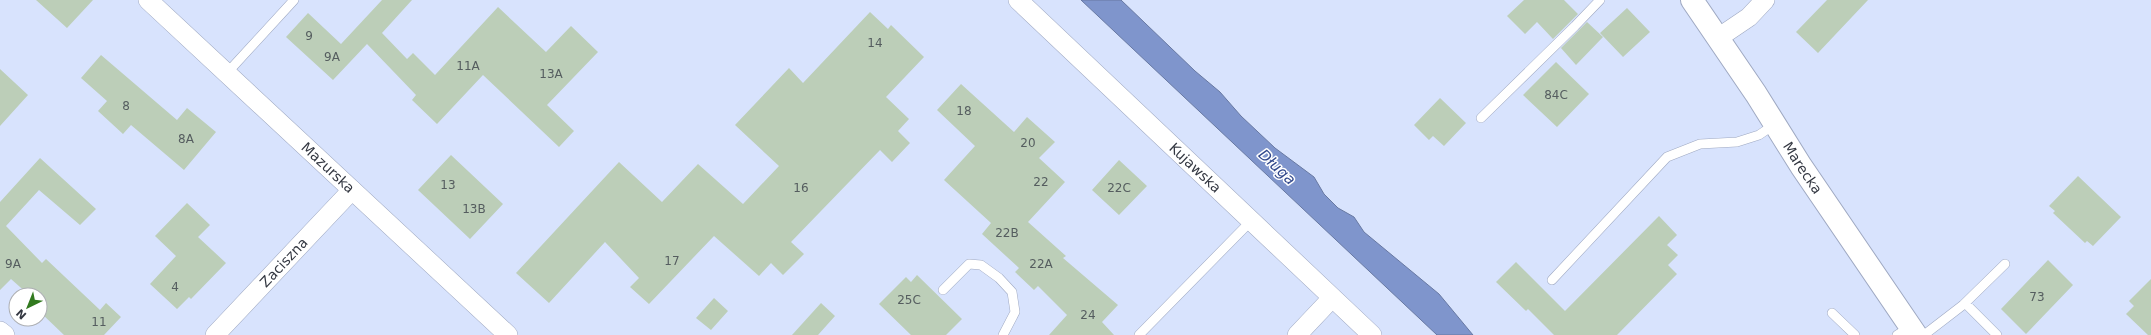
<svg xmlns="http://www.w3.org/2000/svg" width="2151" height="335" viewBox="0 0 2151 335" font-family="'DejaVu Sans',sans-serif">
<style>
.water{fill:#7f95cc;stroke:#6879a2}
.building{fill:#bcceb8}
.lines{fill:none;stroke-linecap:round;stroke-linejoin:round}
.service-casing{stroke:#9fa9c2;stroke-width:10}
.minor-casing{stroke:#9fa9c2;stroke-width:20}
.tertiary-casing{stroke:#9fa9c2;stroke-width:24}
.service{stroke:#fff;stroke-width:9}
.minor{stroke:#fff;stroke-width:19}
.tertiary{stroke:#fff;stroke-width:22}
.labels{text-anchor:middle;stroke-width:3;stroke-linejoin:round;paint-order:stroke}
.number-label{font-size:12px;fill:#555d5f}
.street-label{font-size:14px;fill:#333741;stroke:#fff}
.water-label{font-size:15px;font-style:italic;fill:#31488c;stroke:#fff}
</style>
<rect width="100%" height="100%" fill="#d8e3fd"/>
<path class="water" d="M1081,0H1121L1195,71L1220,92L1241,116L1275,148L1314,177L1324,194L1338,208L1354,217L1364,232L1439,294L1473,335H1437Z"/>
<path class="building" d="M36,0H93L67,28Z
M382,0H412L382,33L407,59L413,53L435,75L498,7L546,52L571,26L598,52L547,105L574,131L559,147L483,75L437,124L412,100L416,95L367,44L333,80L286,37L308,13L341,44Z
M1524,0H1564L1578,14L1553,39L1537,22L1525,34L1507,16Z
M1827,0H1868L1818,53L1796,32Z
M1627,8L1650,32L1623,57L1600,33Z
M870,12L888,29L891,25L924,57L886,97L909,119L898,131L910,143L892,162L880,150L791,242L804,254L783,275L771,263L759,276L714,236L649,304L630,287L639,278L605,242L549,303L516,273L619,162L662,202L698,164L743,204L779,166L735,125L789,68L803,83Z
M1587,22L1603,37L1576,65L1561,48Z
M101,55L177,120L187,108L216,132L184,170L131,125L123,134L98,111L107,101L81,78Z
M1556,62L1589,94L1557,127L1523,95Z
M0,69L28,95L0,126Z
M961,84L1014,132L1027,117L1055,142L1039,158L1065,182L1028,222L1066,256L1063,258L1118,305L1102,322L1114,335H1049L1067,315L1038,286L1034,290L1015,272L1019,268L982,234L991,223L944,180L975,146L937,110Z
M1440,98L1466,123L1444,146L1433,136L1429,140L1414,125Z
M451,155L503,204L470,239L418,190Z
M40,158L96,209L80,225L39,190L6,226L42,263L46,259L100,310L106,303L121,317L104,335H64L40,312V295H29L11,279L0,290V202Z
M1119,160L1147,186L1119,215L1092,190Z
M2078,176L2121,217L2093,246L2087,241L2085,243L2053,213L2055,211L2049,206Z
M187,203L210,225L198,237L226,263L191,299L189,297L177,309L150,284L176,256L155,236Z
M1659,216L1677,235L1667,245L1678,255L1668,265L1677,274L1617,335H1554L1528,309L1526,311L1496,282L1516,262L1565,311Z
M2048,260L2073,285L2026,334L2001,309Z
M917,275L962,319L946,335H911L879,304L906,277L911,282Z
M2151,279V335H2148L2126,314L2134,306L2129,301Z
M714,298L728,311L711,330L696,318Z
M821,303L835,316L818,335H792Z"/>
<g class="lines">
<g class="service-casing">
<path id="service" d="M227,73L294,0
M1481,118L1575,26L1600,0
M1552,280L1667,157L1700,144L1737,142L1759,135L1775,124
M943,290L969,264L981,265L999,278L1012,292L1015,312L1003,335
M1965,303L1997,335
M1832,313L1855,335
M1139,335L1251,221
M1897,335L1910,327
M1924,335L1963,305L2005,264"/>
</g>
<g class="minor-casing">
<g id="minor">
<path id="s1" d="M148,0L508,335"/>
<path id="s2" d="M1018,0L1372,335"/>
<path d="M1718,38L1749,17L1765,0"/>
<path d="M0,331L5,335"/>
<path id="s3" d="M215,335L352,190"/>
<path d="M1297,335L1332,298"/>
</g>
</g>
<g class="tertiary-casing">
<g id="tertiary">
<path id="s4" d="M1692,0L1756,94L1801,166L1916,335"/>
</g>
</g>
<use href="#service" class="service"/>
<use href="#minor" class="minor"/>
<use href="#tertiary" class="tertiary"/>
</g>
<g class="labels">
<g class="number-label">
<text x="309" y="40">9</text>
<text x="875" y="47">14</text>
<text x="332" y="61">9A</text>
<text x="468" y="70">11A</text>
<text x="551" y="78">13A</text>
<text x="1556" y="99">84C</text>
<text x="126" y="110">8</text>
<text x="964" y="115">18</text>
<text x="186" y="143">8A</text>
<text x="1028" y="147">20</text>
<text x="1041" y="186">22</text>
<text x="448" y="189">13</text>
<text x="801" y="192">16</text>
<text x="1119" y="192">22C</text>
<text x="474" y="213">13B</text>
<text x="1007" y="237">22B</text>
<text x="672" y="265">17</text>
<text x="13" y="268">9A</text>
<text x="1041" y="268">22A</text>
<text x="175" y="291">4</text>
<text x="2037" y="301">73</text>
<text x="909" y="304">25C</text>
<text x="1088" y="319">24</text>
<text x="99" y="326">11</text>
</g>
<g class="street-label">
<text dy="5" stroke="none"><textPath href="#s1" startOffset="246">Mazurska</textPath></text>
<text dy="5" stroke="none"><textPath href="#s2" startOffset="244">Kujawska</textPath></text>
<text dy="5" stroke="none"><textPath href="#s4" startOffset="201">Marecka</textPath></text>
<text dy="5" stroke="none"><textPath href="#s3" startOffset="100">Zaciszna</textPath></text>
</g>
<g class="water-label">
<text transform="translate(1277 167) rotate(43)" y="5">Długa</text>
</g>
</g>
<g transform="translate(28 307) rotate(223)"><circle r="19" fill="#ffffff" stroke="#adafb3"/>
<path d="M0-3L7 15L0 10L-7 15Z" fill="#31791e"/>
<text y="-6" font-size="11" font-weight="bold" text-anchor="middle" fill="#333741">N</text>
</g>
</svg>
